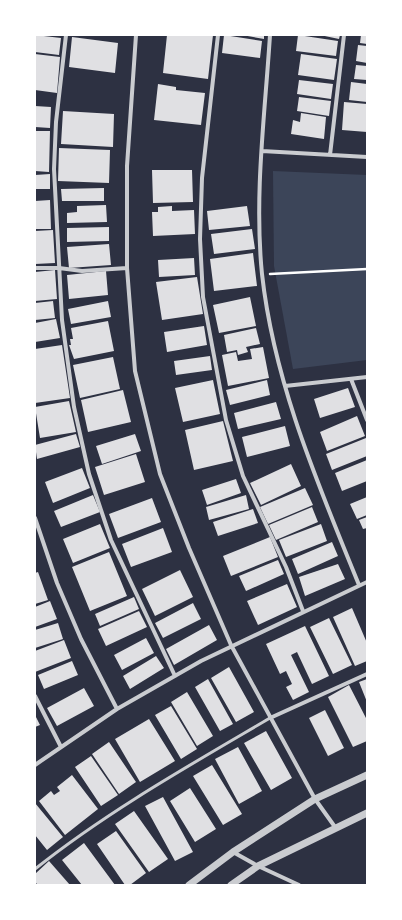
<svg xmlns="http://www.w3.org/2000/svg" width="402" height="920" viewBox="0 0 402 920" font-family="'Titillium Web',sans-serif">
<style>
.green{fill:#3c4559}
.building{fill:#e0e0e3}
.lines{fill:none;stroke-linecap:round;stroke-linejoin:round}
.path{stroke:#fff;stroke-width:2.5}
.service{stroke:#caccd0;stroke-width:3}
.minor{stroke:#caccd0;stroke-width:4}
.tertiary{stroke:#caccd0;stroke-width:7}
</style>
<rect width="100%" height="100%" fill="#2d3142"/>
<path class="green" d="M273,171L367,175V360L293,369L274,266Z"/>
<path class="building" d="M35,35L61,38L59,55L35,52Z
M167,35H213L208,79L163,73Z
M224,35L262,41L260,58L222,53Z
M242,35H264V39Z
M298,35L338,41L336,56L296,51Z
M320,35H340L339,39Z
M361,35H367V44L360,43Z
M72,37L118,43L115,73L69,67Z
M358,45L367,46V63L356,61Z
M35,54L60,57L57,93L35,90Z
M301,54L337,59L334,80L298,75Z
M356,65L367,66V80L354,79Z
M299,80L333,84L331,99L297,94Z
M351,82L367,84V102L349,100Z
M158,84L176,87V90L205,93L201,125L154,120Z
M299,97L331,101L329,116L297,111Z
M344,102L367,104V132L342,130Z
M35,106L51,107L50,128L35,127Z
M63,111L114,114L113,147L61,144Z
M301,113L326,117L324,139L291,134L293,120L300,122Z
M35,131H50L49,172L35,171Z
M59,148L110,150L109,183L58,181Z
M152,170H192L193,202L153,203Z
M50,174V189H35V175Z
M104,188V201H62L61,189Z
M50,200L51,229H35V201Z
M106,205L107,222L67,223V213L77,212V206Z
M172,206V211L194,210L195,234L153,236L152,212H158V207Z
M247,206L250,226L209,230L207,211Z
M109,227V241L67,242V228Z
M252,229L255,249L214,254L211,234Z
M53,230L55,263L35,264V231Z
M109,244L111,265L69,268L67,247Z
M253,253L257,286L214,291L210,259Z
M194,258L195,275L159,277L158,260Z
M55,270L57,299L35,301V272Z
M106,271L108,295L69,299L67,275Z
M197,277L203,314L162,320L156,282Z
M250,297L256,326L219,333L213,305Z
M53,301L55,318L35,320V303Z
M108,301L111,317L71,324L68,309Z
M56,319L60,338L35,342V323Z
M108,321L114,351L74,359L69,345H71L70,339H73L71,328Z
M204,326L207,345L167,352L164,332Z
M256,328L260,344L246,347L248,352L238,355L237,350L227,352L224,335Z
M62,345L70,398L35,403V349Z
M263,347L269,378L228,386L222,355L236,352L238,361L252,359L250,349Z
M210,356L212,370L176,375L174,361Z
M113,357L120,389L80,398L73,365Z
M213,380L220,414L183,422L175,388Z
M267,380L270,395L230,405L226,390Z
M348,388L355,407L320,418L314,399Z
M123,390L131,422L88,432L81,400Z
M69,401L76,432L40,438L35,407Z
M276,402L281,419L238,429L234,413Z
M357,416L365,436L327,451L320,432Z
M223,421L233,461L194,470L185,430Z
M285,426L290,446L247,457L242,437Z
M76,434L80,447L37,459L35,445Z
M135,434L141,451L102,464L96,446Z
M366,438L367,456L332,470L326,454Z
M136,454L145,482L104,495L95,467Z
M367,460V481L342,491L335,473Z
M291,464L301,486L261,505L250,483Z
M82,468L90,488L53,503L45,482Z
M236,479L241,493L207,505L202,490Z
M305,488L313,505L268,524L260,507Z
M93,495L100,512L61,527L54,511Z
M246,495L249,509L209,520L206,507Z
M367,497V515L357,519L350,504Z
M152,498L161,522L118,538L109,514Z
M312,507L318,522L276,540L269,525Z
M253,509L258,523L218,536L213,522Z
M367,517V528L363,529L359,520Z
M100,524L110,548L73,563L63,539Z
M321,524L327,541L286,557L279,540Z
M163,528L172,552L131,567L122,544Z
M270,537L278,557L231,576L223,556Z
M332,542L338,556L298,574L292,559Z
M109,552L127,596L90,611L72,567Z
M278,560L284,574L246,591L239,576Z
M338,564L345,579L305,596L299,577Z
M180,570L193,597L155,616L142,589Z
M38,572L48,600L35,604V573Z
M287,584L297,607L258,625L247,601Z
M134,597L139,609L100,626L95,614Z
M50,601L57,619L35,627V607Z
M193,603L201,619L163,638L155,623Z
M352,608L367,643V661L355,666L333,617Z
M139,611L147,627L106,646L98,629Z
M329,618L352,665L333,674L310,627Z
M58,623L63,639L35,648V630Z
M209,625L217,640L174,665L166,649Z
M305,626L329,676L312,684L297,652L291,655L309,692L293,700L286,687L292,684L286,671L280,674L266,644Z
M146,638L154,653L122,670L114,655Z
M64,640L71,658L35,672V651Z
M156,656L164,668L130,689L123,676Z
M72,661L78,675L44,689L38,675Z
M229,667L254,712L236,722L211,678Z
M208,679L233,724L220,731L195,687Z
M367,679V702L359,682Z
M349,685L367,720V741L353,747L328,697Z
M84,688L94,706L57,726L47,708Z
M187,692L213,736L197,746L171,702Z
M171,706L197,749L181,759L155,715Z
M325,710L344,748L328,756L309,718Z
M35,715L40,725L35,727Z
M149,719L175,761L140,782L115,739Z
M266,731L292,778L271,790L244,743Z
M109,742L136,782L119,794L92,754Z
M238,747L262,791L239,804L215,759Z
M91,756L118,795L101,806L75,767Z
M212,765L242,814L223,825L193,776Z
M72,775L98,809L65,835L39,801L51,791L54,795L60,791L57,787Z
M190,788L216,829L195,842L170,801Z
M163,797L193,852L175,861L145,806Z
M35,803L63,837L47,850L35,835Z
M134,811L168,859L149,872L115,824Z
M116,831L146,873L130,885H125L97,844Z
M84,843L115,885H82L62,860Z
M49,861L70,885H38L35,882V874Z"/>
<g class="lines">
<path class="path" d="M270,274L367,269"/>
<path class="service" d="M35,869C108,811 190,765 270,718"/>
<path class="minor" d="M66,35L56,122L54,169L62,320L74,407L89,474L111,540L175,676
M136,35L127,166V268L135,371L160,474L189,548L231,645L315,799L335,827
M218,35L202,178L200,239L203,297L226,420L243,476L286,567L303,611
M270,35C265,114 254,195 262,274C274,383 318,484 359,585
M262,151L367,157
M330,155L344,35
M35,268H59L82,271L127,268
M351,379L367,420
M285,386L367,377
M35,518L57,583L81,639L117,709
M35,696L61,747
M270,718L367,674
M35,765L117,709L201,661L367,582
M233,852L258,866L299,885"/>
<path class="tertiary" d="M189,885L233,852L315,799L367,775
M231,885L258,866L367,813"/>
</g>
<rect width="402" height="920" fill="none" stroke="#ffffff" stroke-width="72"/>
</svg>
